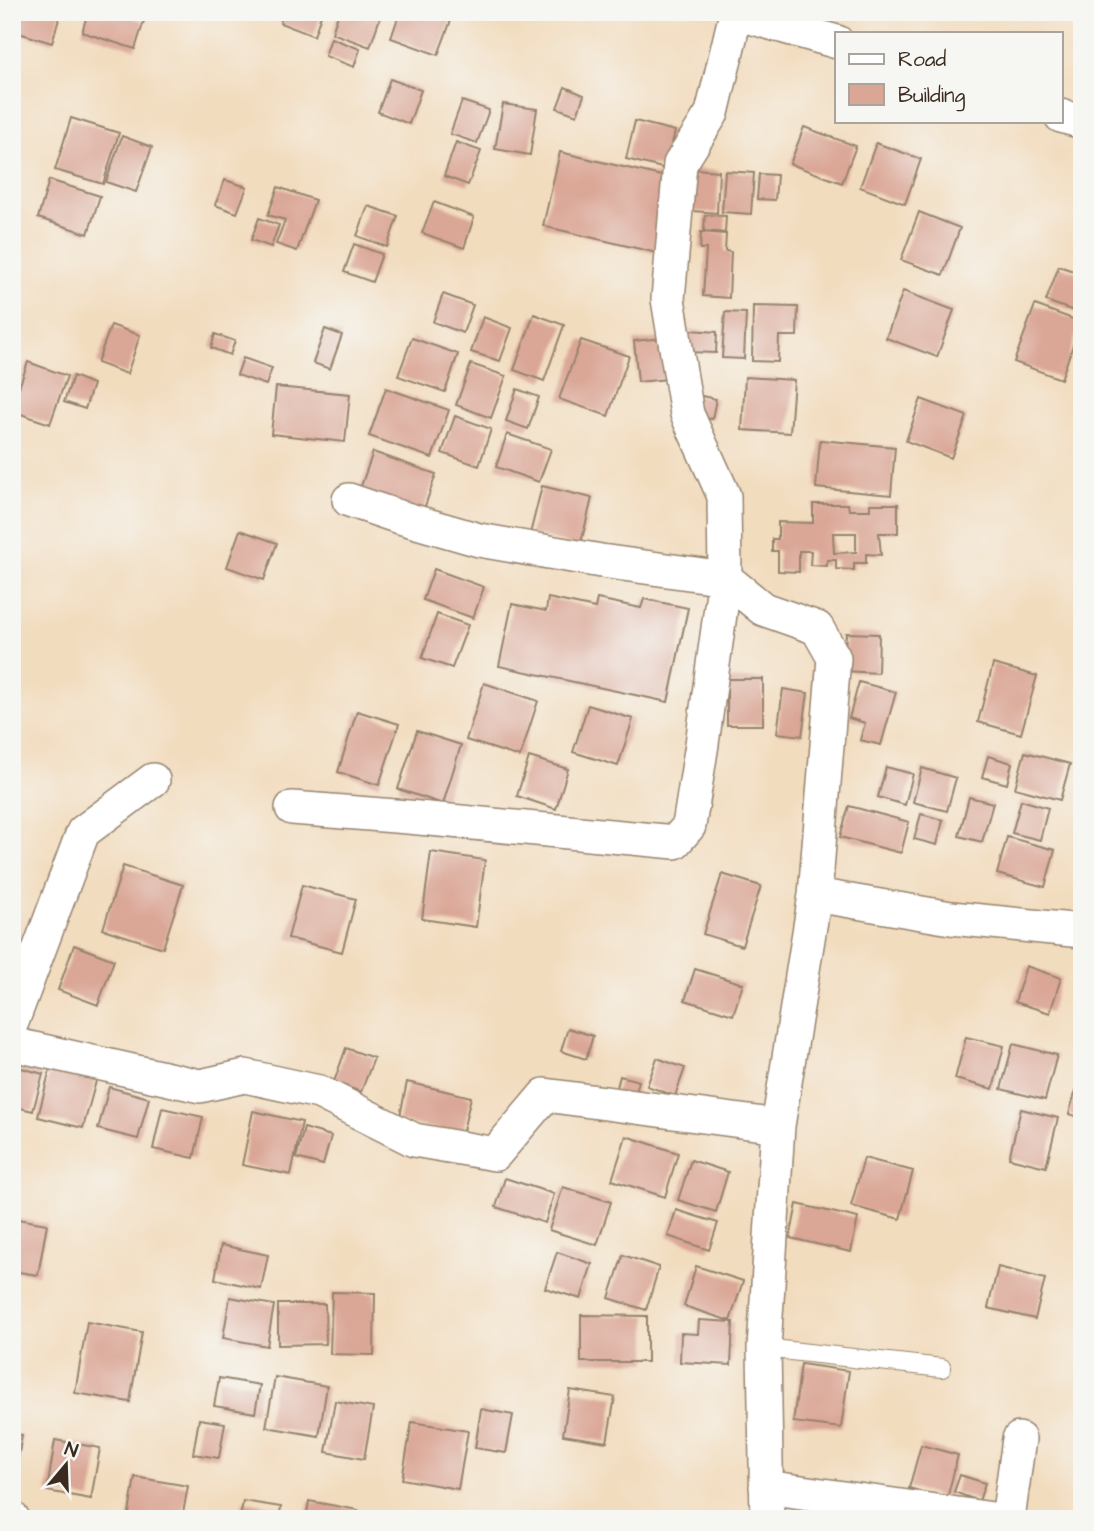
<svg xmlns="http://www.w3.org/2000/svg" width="1094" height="1531" viewBox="0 0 1094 1531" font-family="'Architects Daughter',sans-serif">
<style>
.building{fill:#daa695;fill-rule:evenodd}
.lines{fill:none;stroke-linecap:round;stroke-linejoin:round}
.service-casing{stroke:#96836e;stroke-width:20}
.minor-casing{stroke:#96836e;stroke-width:36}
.service{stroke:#fff;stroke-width:18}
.minor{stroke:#fff;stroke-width:33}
</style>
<rect width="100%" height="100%" fill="#f6f6f2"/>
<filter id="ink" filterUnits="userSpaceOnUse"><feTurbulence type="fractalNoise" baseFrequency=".0143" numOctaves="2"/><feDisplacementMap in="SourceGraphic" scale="14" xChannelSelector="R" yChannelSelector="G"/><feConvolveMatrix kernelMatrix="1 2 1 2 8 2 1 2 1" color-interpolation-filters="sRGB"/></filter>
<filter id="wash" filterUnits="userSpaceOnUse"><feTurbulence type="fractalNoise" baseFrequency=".00686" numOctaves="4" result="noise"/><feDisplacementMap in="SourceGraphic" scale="28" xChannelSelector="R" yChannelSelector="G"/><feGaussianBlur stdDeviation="1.57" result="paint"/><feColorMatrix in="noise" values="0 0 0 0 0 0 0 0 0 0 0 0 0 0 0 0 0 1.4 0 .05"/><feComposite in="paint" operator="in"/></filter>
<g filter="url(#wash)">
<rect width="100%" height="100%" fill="#f2dcbe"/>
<g id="blocks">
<path class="building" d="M12,12H61L52,43L12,31Z
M88,12H114L144,21L135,49L82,32Z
M152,12H174L172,19Z
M197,12H214L212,18Z
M283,12H322L314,36L280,23Z
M339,12H382L370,47L332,33Z
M400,12H445L453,15L438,55L391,38Z
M331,38L360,49L354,67L325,56Z
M390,79L421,90L409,124L378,112Z
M565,87L584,95L577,115L557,108Z
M12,94L18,96L13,112L12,111Z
M462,101L489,110L477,143L450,134Z
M503,104L537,109L530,155L495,149Z
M71,118L119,133L103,184L55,170Z
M635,121L675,131L666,169L626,159Z
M804,127L856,146L842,183L790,164Z
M122,136L152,147L136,192L106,182Z
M456,142L481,151L468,185L444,176Z
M876,143L921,159L905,204L860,187Z
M560,152L674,179L657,253L543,226Z
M683,168L719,171L717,213L680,210Z
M725,171L754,173L751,214L722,212Z
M759,174L777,175L775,200L757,199Z
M49,180L100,196L88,234L38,218Z
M225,180L247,187L237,213L215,205Z
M278,187L315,200L297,251L276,244L285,220L268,215Z
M434,202L474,217L464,248L422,233Z
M368,206L398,216L387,247L357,236Z
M919,212L960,228L943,275L901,260Z
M705,215L726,216L725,233L704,231Z
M259,218L279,225L271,247L251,240Z
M701,232L726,234L725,251L731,252L729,298L703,296L706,249H700Z
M354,244L382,254L372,282L344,272Z
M12,250L20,253L13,275H12Z
M1059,266L1082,274V314L1046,301Z
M903,291L954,310L937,357L886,338Z
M443,294L473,305L463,333L433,322Z
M1035,305L1081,322L1061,379L1014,362Z
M753,306L798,307L797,336H779L778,362L752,361Z
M725,312L746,313L744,359L722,358Z
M534,314L564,325L544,381L514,370Z
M483,317L512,328L500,361L471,352Z
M111,325L140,335L127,374L97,363Z
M325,329L342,335L330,369L313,363Z
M690,330L717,332L716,353L689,352Z
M215,334L235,341L230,355L211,348Z
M412,338L458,354L445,392L398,376Z
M663,338L667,379L638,382L634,341Z
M581,340L629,356L608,416L559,399Z
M243,358L272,368L266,385L237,375Z
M28,362L67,376L50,424L12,411V407Z
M471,364L506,376L491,418L456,405Z
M73,376L93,384L85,409L64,402Z
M745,377L794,380L790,433L742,430Z
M276,387L350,394L345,442L271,434Z
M386,388L449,410L432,458L369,436Z
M517,389L539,397L528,429L506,421Z
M697,395L716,399L712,419L693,416Z
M921,399L967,416L951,458L906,441Z
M455,416L491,429L479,466L442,453Z
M507,434L551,449L539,482L496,467Z
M820,440L895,447L891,495L816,488Z
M373,452L436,474L422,515L359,492Z
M542,486L592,498L580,547L530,534Z
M813,504H848L849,510H870V504H898V533H879L881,555L866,554V563H854V570L836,569V560H827V566L810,565L811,551H799V572L778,571V551H772V539H778V522L813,523ZM833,533H856V552L834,553Z
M240,530L277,543L264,580L227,567Z
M434,569L484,587L473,618L423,600Z
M548,598L595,608L597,599L641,608L644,599L688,608L668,702L499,666L512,604L546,611Z
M437,614L468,625L452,668L422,658Z
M846,633L879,634L878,673L844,671Z
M993,664L1037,676L1021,734L978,722Z
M727,679H763V725H727Z
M859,682L896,692L881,745L860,740L865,723L849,718Z
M484,683L538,701L520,757L466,740Z
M783,689L808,693L802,736L777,733Z
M588,705L633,719L618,766L573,752Z
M357,711L399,724L379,785L338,772Z
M417,731L461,745L443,804L398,789Z
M1025,752L1070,764L1060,800L1015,788Z
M988,756L1012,763L1007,784L982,777Z
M529,757L568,769L556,809L517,796Z
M886,767L913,774L905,805L878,797Z
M922,768L956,778L947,811L913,802Z
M969,797L993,803L982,842L959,836Z
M1021,800L1048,808L1040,840L1012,833Z
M849,806L909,822L901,853L840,837Z
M921,814L943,820L937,845L914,839Z
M1007,837L1055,850L1045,887L997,874Z
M431,852L485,860L476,927L422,919Z
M123,866L183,885L163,948L103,929Z
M722,874L761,886L742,946L703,934Z
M302,885L356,899L342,952L288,938Z
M74,945L114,960L98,1005L58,990Z
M1026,966L1061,978L1050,1013L1015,1002Z
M695,969L743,984L733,1015L685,1000Z
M568,1028L593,1036L586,1059L561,1051Z
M966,1037L1004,1046L993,1089L955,1079Z
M1013,1044L1057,1055L1045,1100L1001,1089Z
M346,1048L374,1058L361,1092L334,1082Z
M657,1058L685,1068L675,1096L647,1086Z
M52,1061L98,1074L83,1128L38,1117Z
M14,1066L43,1074L33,1111L12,1106V1071Z
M620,1076L639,1081L634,1100L615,1095Z
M407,1082L471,1097L462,1135L399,1121Z
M109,1087L149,1098L138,1139L98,1129Z
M1076,1089L1082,1091V1118L1069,1114Z
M162,1108L203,1117L194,1158L153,1149Z
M1021,1109L1058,1118L1046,1167L1009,1158Z
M253,1111L302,1122L291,1175L242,1165Z
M304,1128L331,1136L323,1165L296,1158Z
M626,1136L678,1153L665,1197L612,1180Z
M864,1158L913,1171L900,1219L851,1206Z
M691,1160L728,1172L716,1212L678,1200Z
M505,1178L554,1194L545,1223L496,1207Z
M563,1187L611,1202L597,1245L549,1230Z
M797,1204L858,1218L851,1252L790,1238Z
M676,1210L718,1223L709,1250L668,1236Z
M12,1218L47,1224L38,1275L12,1271Z
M221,1245L268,1255L261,1289L215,1279Z
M557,1252L592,1264L581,1299L545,1288Z
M623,1255L659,1267L646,1310L609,1298Z
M696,1266L743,1281L730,1321L684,1306Z
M998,1267L1045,1279L1035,1319L988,1308Z
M332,1292L375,1293L374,1355L330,1354Z
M230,1297L274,1305L267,1346L223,1338Z
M278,1304H325L326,1344L278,1345Z
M581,1315L647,1316V1362H581Z
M699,1320L733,1322L731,1365L680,1362L681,1333L698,1334Z
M87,1322L142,1332L130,1402L75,1393Z
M801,1364L849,1371L841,1428L793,1422Z
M275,1377L327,1386L319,1436L266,1427Z
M219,1378L260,1385L255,1413L214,1406Z
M570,1390L615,1397L607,1442L563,1435Z
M335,1401L373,1408L364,1459L326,1452Z
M481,1409L513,1415L506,1453L475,1448Z
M199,1419L225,1423L219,1458L193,1454Z
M412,1422L468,1431L458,1489L402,1479Z
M12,1433L22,1435L16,1471L12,1470Z
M55,1440L100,1448L91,1499L47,1491Z
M921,1445L958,1455L947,1499L909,1488Z
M960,1475L985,1483L979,1501L954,1492Z
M135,1477L188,1486L182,1519H128Z
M243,1501L281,1507L279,1519H240Z
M309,1501L358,1510L357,1519H306Z
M530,1513L555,1517V1519H529Z"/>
</g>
</g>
<g filter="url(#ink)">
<use href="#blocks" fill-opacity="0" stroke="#96836e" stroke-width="2"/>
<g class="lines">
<g class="service-casing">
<path id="service" d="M764,1348L942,1368"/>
</g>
<g class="minor-casing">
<path id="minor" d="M1061,116L1082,122
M349,500L396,516L479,540L601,561L725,578L763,609L817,628L834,658L815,895L778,1126L764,1348L767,1519
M292,808L408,817L675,842L689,826L702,744L725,578L724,496L687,414L668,299L680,164L712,113L736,13L837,42
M815,895L951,918L1082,931
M12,1022L83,832L153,780
M12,1044L200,1086L245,1076L319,1092L414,1140L495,1154L545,1095L778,1126
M766,1487L993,1519
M12,1518L13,1519
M1008,1519L1019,1439"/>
</g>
<use href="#service" class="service"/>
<use href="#minor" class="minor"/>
</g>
</g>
<rect width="1094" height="1531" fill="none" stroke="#f6f6f2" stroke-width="42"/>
<rect x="835" y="32" width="228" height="91" fill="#f6f6f2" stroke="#aba49d" stroke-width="2"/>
<rect x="849" y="54" width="35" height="10" fill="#ffffff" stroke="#aba49d" stroke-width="2"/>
<text x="898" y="66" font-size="21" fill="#3b2a1e">Road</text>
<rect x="849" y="84" width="35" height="21" fill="#daa695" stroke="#aba49d" stroke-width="2"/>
<text x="898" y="102" font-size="21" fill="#3b2a1e">Building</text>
<g transform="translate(66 1465) rotate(19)" stroke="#f6f6f2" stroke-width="5" paint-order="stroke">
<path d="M0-5L12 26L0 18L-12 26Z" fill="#3b2a1e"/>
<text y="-10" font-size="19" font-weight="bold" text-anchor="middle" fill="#3b2a1e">N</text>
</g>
</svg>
